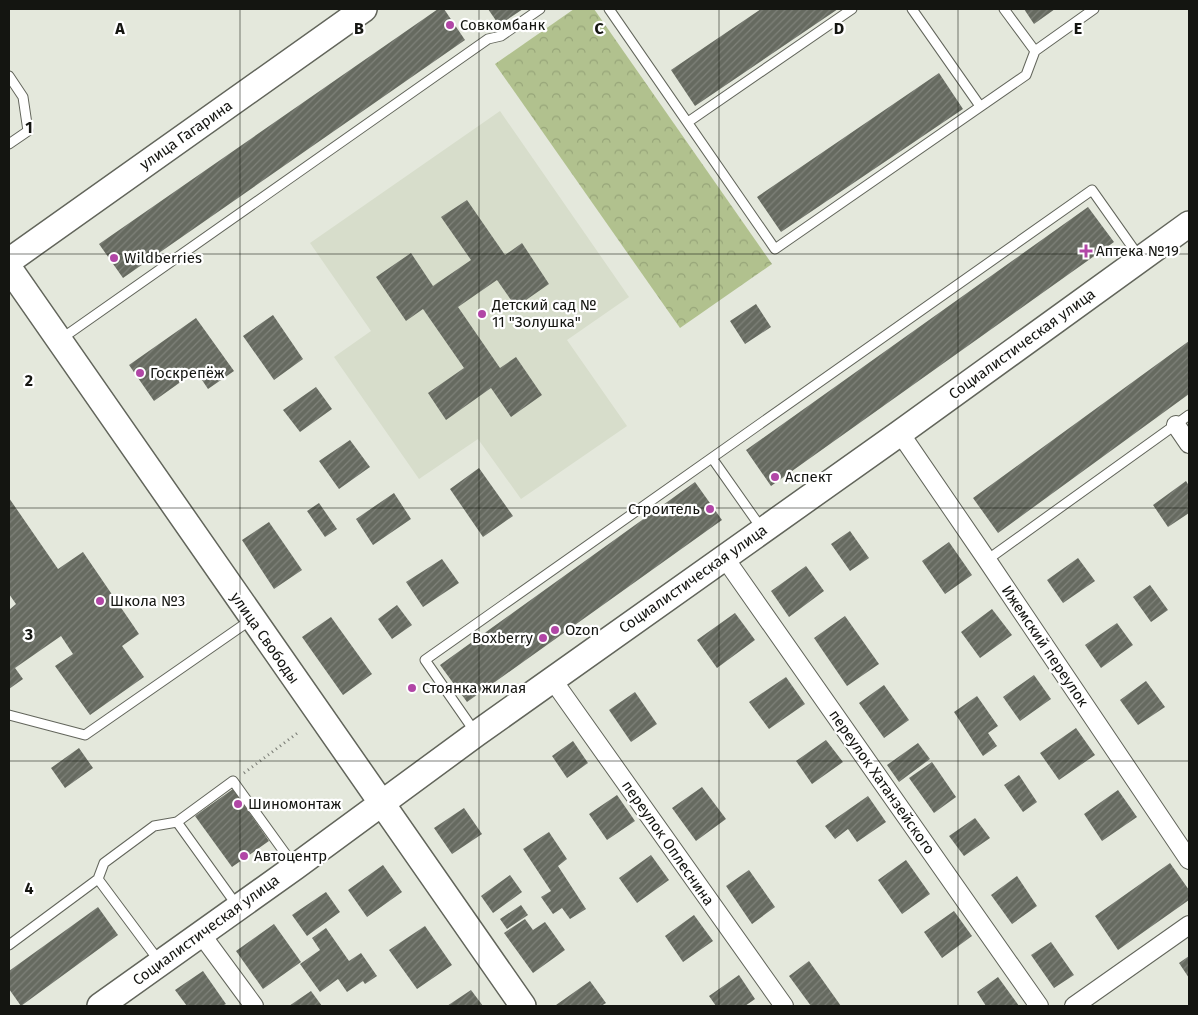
<svg xmlns="http://www.w3.org/2000/svg" width="1198" height="1015" viewBox="0 0 1198 1015" font-family="'Fira Sans',sans-serif">
<style>
.built{fill:#d7ddcb}
.park{fill:url(#park-crowns)}
.building{fill:url(#building-hatch)}
.lines{fill:none;stroke-linecap:round;stroke-linejoin:round}
.lane-casing{stroke:#62655b;stroke-width:11}
.street-casing{stroke:#62655b;stroke-width:20}
.secondary-casing{stroke:#62655b;stroke-width:28}
.path{stroke:#757770;stroke-width:3;stroke-dasharray:1 4;stroke-linecap:butt}
.lane{stroke:#fff;stroke-width:9}
.street{stroke:#fff;stroke-width:18}
.secondary{stroke:#fff;stroke-width:25}
.grid{fill:none;stroke:#141511;stroke-width:1;stroke-opacity:0.55}
.poi-dot{fill:#b146a6;stroke:#fff;stroke-width:2}
.labels{text-anchor:middle;stroke-width:4.5;stroke-linejoin:round;paint-order:stroke}
.poi-label{font-size:15px;fill:#141511;stroke:#fff;text-anchor:start}
.street-label{font-size:15px;fill:#141511;stroke:#fff}
.grid-label{font-size:16px;text-anchor:middle;font-weight:bold;fill:#141511;stroke:#fff;stroke-width:4.5;stroke-linejoin:round;paint-order:stroke}
</style>
<defs>
<pattern id="park-crowns" width="20" height="18" patternUnits="userSpaceOnUse" patternTransform="scale(1.25)"><rect width="20" height="18" fill="#b1c18e"/><path d="M2 6a3 3 0 1 1 6 0M12 15a3 3 0 1 1 6 0" fill="none" stroke="#97a579"/></pattern>
<pattern id="building-hatch" width="6" height="6" patternUnits="userSpaceOnUse" patternTransform="scale(1.25)"><rect width="6" height="6" fill="#666a60"/><path d="M-1 1l2-2M0 6l6-6M5 7l2-2" fill="none" stroke="#7f827a"/></pattern>
</defs>
<rect width="100%" height="100%" fill="#e4e8dc"/>
<path class="built" d="M500,111L629,297L567,340L627,426L521,499L478,439L419,479L334,357L371,331L310,243Z"/>
<path class="park" d="M574,9H594L772,264L680,328L495,64Z"/>
<path class="building" d="M438,9H444L465,40L123,278L99,244Z
M488,9H523L499,25Z
M761,9H838L695,106L671,70Z
M1024,9H1055L1034,24Z
M939,73L963,109L781,232L757,197Z
M467,200L505,255L522,243L549,284L516,307L497,280L458,307L500,368L516,357L542,395L511,417L491,388L446,420L428,393L464,368L423,309L406,321L376,277L411,253L433,286L471,260L441,217Z
M1088,207L1114,242L771,486L746,450Z
M756,304L771,327L745,344L730,321Z
M273,315L303,359L274,380L243,336Z
M196,318L234,371L208,389L196,371L154,401L129,365Z
M1189,341V394L998,533L973,498Z
M316,387L332,409L300,432L283,410Z
M350,440L370,467L339,489L319,461Z
M479,468L513,516L483,537L450,489Z
M1186,481L1189,486V513L1168,527L1153,505Z
M695,482L722,520L467,702L440,665Z
M394,493L411,519L373,545L356,519Z
M9,498L58,569L83,552L139,634L122,646L144,677L90,715L55,666L73,654L61,636L15,668L23,679L9,689V610L16,604L9,594Z
M319,503L337,529L325,537L307,511Z
M269,522L302,570L274,589L242,540Z
M850,531L869,558L850,571L831,544Z
M949,542L972,575L945,594L922,561Z
M1078,558L1095,581L1063,603L1047,580Z
M442,559L459,583L423,607L406,582Z
M806,566L824,591L789,617L771,591Z
M1150,585L1168,610L1151,622L1133,597Z
M397,605L412,625L392,639L378,619Z
M992,609L1012,635L980,658L961,632Z
M735,613L755,640L717,668L697,640Z
M845,616L879,664L847,686L814,638Z
M331,617L372,674L343,695L302,637Z
M1117,623L1133,645L1101,668L1085,645Z
M1034,675L1051,699L1020,721L1003,697Z
M786,677L805,704L769,729L749,702Z
M1146,681L1165,707L1138,725L1120,700Z
M884,685L909,720L884,738L859,703Z
M635,692L657,724L631,742L609,710Z
M977,696L998,726L988,733L997,746L983,756L954,712Z
M1076,728L1095,755L1059,780L1040,753Z
M826,740L843,762L812,784L796,761Z
M573,741L588,763L567,778L552,756Z
M918,743L930,759L899,782L887,765Z
M79,748L93,768L65,788L51,768Z
M932,762L956,797L934,813L909,778Z
M1019,775L1037,802L1023,812L1004,785Z
M702,787L726,819L696,841L672,808Z
M233,789L269,841L232,867L195,816Z
M1118,790L1137,817L1102,841L1084,814Z
M617,795L635,821L607,840L589,814Z
M868,796L886,822L857,842L848,829L835,839L825,826Z
M464,808L482,834L452,854L434,828Z
M975,818L990,838L964,856L949,836Z
M549,832L567,859L558,866L586,909L570,919L562,908L553,914L541,897L551,891L523,849Z
M651,855L669,880L637,903L619,878Z
M906,860L930,894L902,914L878,880Z
M1170,863L1189,890V900L1118,950L1095,916Z
M383,865L402,892L367,917L348,890Z
M749,870L775,907L752,924L726,886Z
M510,875L522,892L493,913L481,896Z
M1017,876L1037,906L1012,924L991,895Z
M326,892L340,912L307,936L292,915Z
M521,905L528,915L507,929L500,919Z
M98,907L118,935L21,1006L9,989V971Z
M954,911L972,936L942,958L924,932Z
M694,915L713,941L683,962L665,936Z
M525,919L533,930L545,922L565,950L533,973L504,933Z
M274,924L301,962L263,989L236,951Z
M425,926L452,965L417,989L389,950Z
M326,928L349,961L361,953L377,976L365,984L363,981L347,992L338,979L320,992L300,964L320,950L312,938Z
M1051,942L1074,975L1054,988L1031,955Z
M1189,956V978L1179,963Z
M809,961L841,1006H811L789,976Z
M203,971L226,1004L222,1006H187L175,990Z
M739,975L755,999L745,1006H716L709,996Z
M998,977L1019,1006H986L977,992Z
M590,981L606,1003L601,1006H557L556,1005Z
M471,990L483,1006H447Z
M311,991L322,1006H289Z"/>
<g class="lines">
<g class="lane-casing">
<path id="lane" d="M609,9L775,249L1026,75L1035,51
M912,9L980,106
M1004,9L1035,51L1094,9
M9,76L23,97L28,131L9,144
M688,122L852,9
M61,339L488,39L501,36L540,9
M712,458L762,529
M987,560L1189,415
M9,715L85,735L252,619
M475,732L425,660L1092,190L1140,258
M177,822L238,907
M9,945L98,879
M159,961L98,879L104,863L154,826L177,822L233,781L295,867"/>
</g>
<g class="street-casing">
<path id="street" d="M1176,425L1189,444
M900,433L987,560L1189,860
M724,557L1039,1006
M552,679L784,1006
M201,934L254,1006
M1074,1006L1189,925"/>
</g>
<g class="secondary-casing">
<path id="secondary" d="M9,261L364,9
M9,268L523,1006
M100,1006L295,867L476,734L900,433L1189,224"/>
</g>
<path class="path" d="M244,773L299,732"/>
<use href="#lane" class="lane"/>
<use href="#street" class="street"/>
<use href="#secondary" class="secondary"/>
</g>
<path class="grid" d="M240,9V1006M479,9V1006M719,9V1006M958,9V1006M9,254H1189M9,508H1189M9,761H1189"/>
<g class="poi-dot">
<circle cx="450" cy="25" r="5"/>
<path d="M1083.5 243.5h5v5h5v5h-5v5h-5v-5h-5v-5h5z"/>
<circle cx="114" cy="258" r="5"/>
<circle cx="482" cy="314" r="5"/>
<circle cx="140" cy="373" r="5"/>
<circle cx="775" cy="477" r="5"/>
<circle cx="710" cy="509" r="5"/>
<circle cx="100" cy="601" r="5"/>
<circle cx="555" cy="630" r="5"/>
<circle cx="543" cy="638" r="5"/>
<circle cx="412" cy="688" r="5"/>
<circle cx="238" cy="804" r="5"/>
<circle cx="244" cy="856" r="5"/>
</g>
<g class="labels">
<g class="poi-label">
<text x="460" y="30">Совкомбанк</text>
<text x="1096" y="256">Аптека №19</text>
<text x="124" y="263">Wildberries</text>
<text x="492" y="310">Детский сад №<tspan x="492" dy="17">11 "Золушка"</tspan></text>
<text x="150" y="378">Госкрепёж</text>
<text x="785" y="482">Аспект</text>
<text x="700" y="514" text-anchor="end">Строитель</text>
<text x="110" y="606">Школа №3</text>
<text x="565" y="635">Ozon</text>
<text x="533" y="643" text-anchor="end">Boxberry</text>
<text x="422" y="693">Стоянка жилая</text>
<text x="248" y="809">Шиномонтаж</text>
<text x="254" y="861">Автоцентр</text>
</g>
<g class="street-label">
<text transform="translate(186 135) rotate(-35)" y="5">улица Гагарина</text>
<text transform="translate(1022 344) rotate(-36)" y="5">Социалистическая улица</text>
<text transform="translate(693 579) rotate(-35)" y="5">Социалистическая улица</text>
<text transform="translate(265 638) rotate(55)" y="5">улица Свободы</text>
<text transform="translate(1045 646) rotate(56)" y="5">Ижемский переулок</text>
<text transform="translate(882 782) rotate(55)" y="5">переулок Хатанзейского</text>
<text transform="translate(668 843) rotate(55)" y="5">переулок Оплеснина</text>
<text transform="translate(206 930) rotate(-36)" y="5">Социалистическая улица</text>
</g>
</g>
<g class="grid-label">
<text x="120" y="34">A</text>
<text x="359" y="34">B</text>
<text x="599" y="34">C</text>
<text x="839" y="34">D</text>
<text x="1078" y="34">E</text>
<text x="29" y="133">1</text>
<text x="29" y="386">2</text>
<text x="29" y="640">3</text>
<text x="29" y="894">4</text>
</g>
<rect width="1198" height="1015" fill="none" stroke="#141511" stroke-width="20"/>
</svg>
